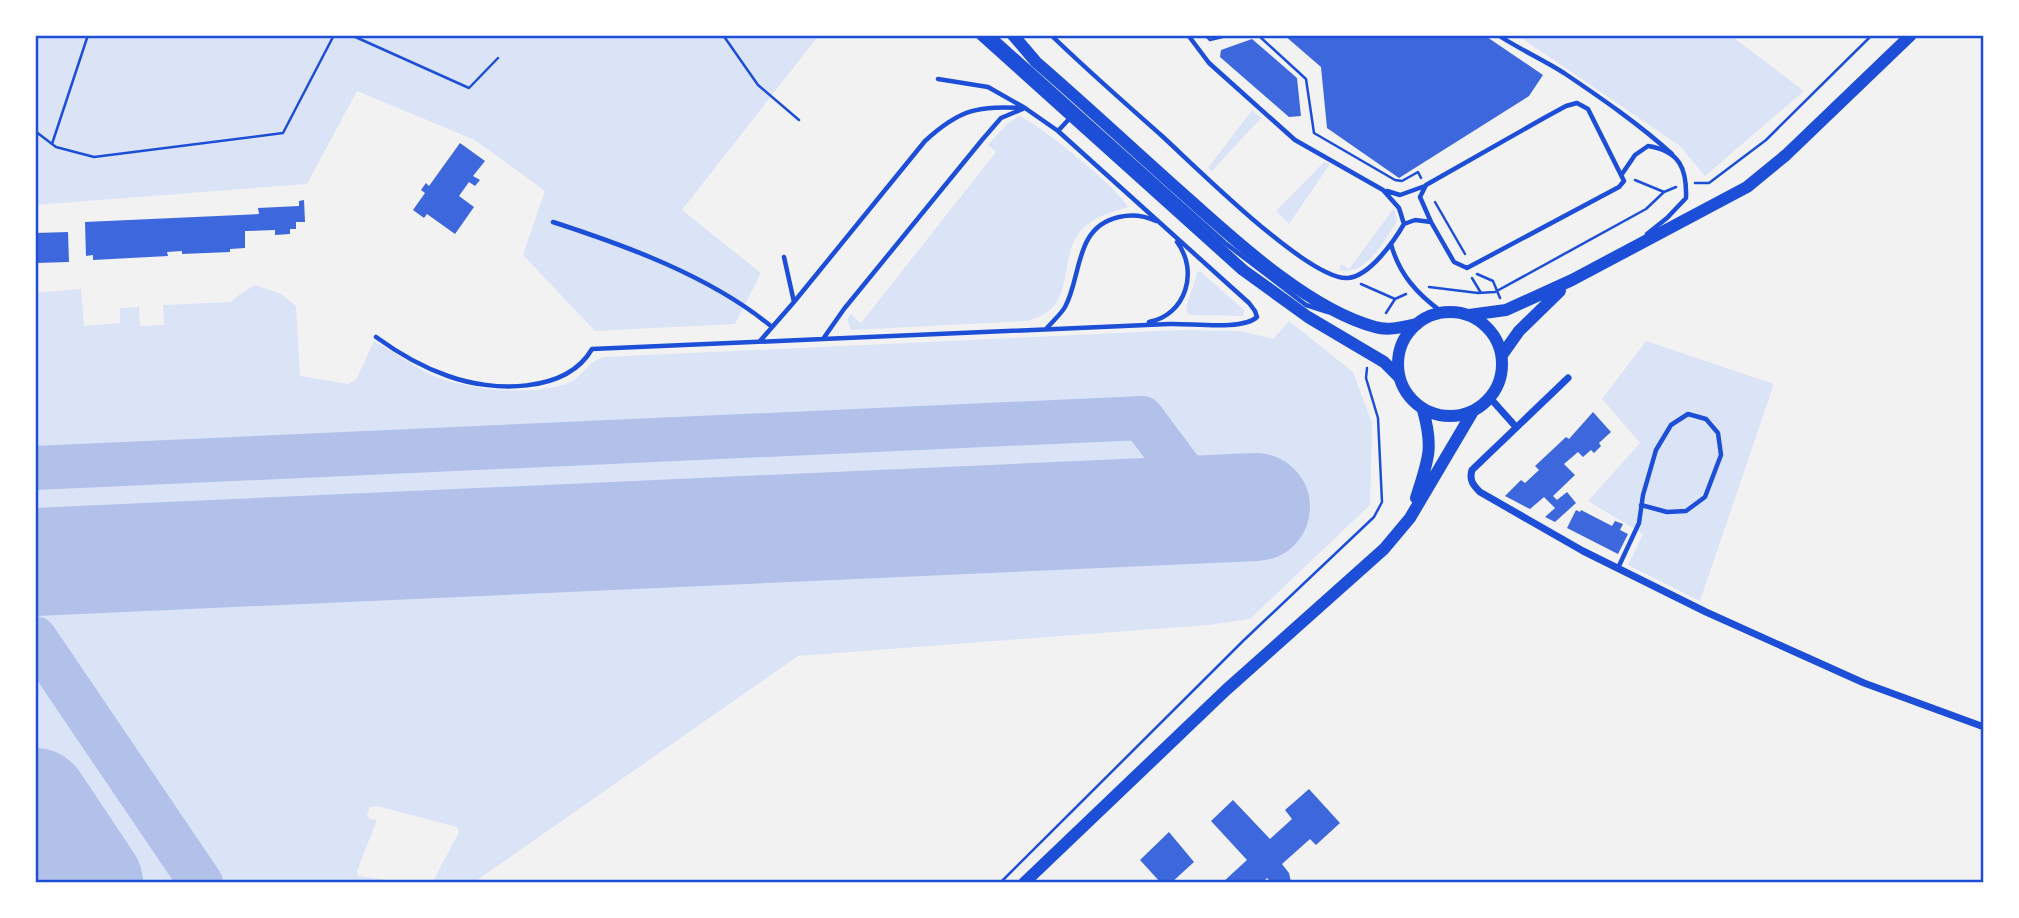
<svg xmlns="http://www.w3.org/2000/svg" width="2019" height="918" viewBox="0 0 2019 918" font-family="Mulish,sans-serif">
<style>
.green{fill:#dbe4f7}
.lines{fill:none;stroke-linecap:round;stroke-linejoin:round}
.taxiway{stroke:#b2c1ea;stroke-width:44}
.runway{stroke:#b2c1ea;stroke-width:108}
.building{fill:#3d67dc}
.path{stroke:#1d4ed8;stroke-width:2.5}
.service{stroke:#1d4ed8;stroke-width:4.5}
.minor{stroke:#1d4ed8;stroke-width:7}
.tertiary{stroke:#1d4ed8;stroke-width:12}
.secondary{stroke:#1d4ed8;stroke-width:12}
.neatline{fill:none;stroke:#1d4ed8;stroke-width:2.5}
</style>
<rect width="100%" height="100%" fill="#f2f2f2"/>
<path class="green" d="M35,35H819L682,210L761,273L735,324L595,331L523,255L545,191L475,140L357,91L307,184L35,205Z
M1517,35H1730L1804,91L1705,176L1680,146Z
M1252,110L1261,118L1212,171L1208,168Z
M1019,116C1041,125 1117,187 1128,207C1116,211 1103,214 1092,221C1058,242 1074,285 1052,308C1045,315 1036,318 1027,321L851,330L847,319L850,314L861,323L996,152L988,145L1007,124Z
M1324,162L1330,164L1289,224L1276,211Z
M1394,208L1397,221C1384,241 1367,276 1339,270L1341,264L1349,269Z
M1200,271L1244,310L1243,316L1190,315L1186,311C1187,298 1195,286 1197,272Z
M255,285L281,294L296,306L300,376L348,384L356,380L374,341C393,351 410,364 429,374C465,390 528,396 566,384C584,378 585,362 605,357L1181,330L1240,331L1273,339L1289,321L1353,372L1372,423L1370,505L1250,619L1208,625L798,656L473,883H432L459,832L457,827L377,806L370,807L367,815L370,819L377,820L357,871L358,876L409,883H35V293L81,289L84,326L120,323V308L139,307L140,326L164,325L163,305L231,302L240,294Z
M1646,341L1774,384L1700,601L1628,565L1643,534L1588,501L1640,443L1602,399Z"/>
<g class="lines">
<path class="taxiway" d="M35,468L1142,418L1210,509
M35,638L201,883"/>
<path class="runway" d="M35,562L1256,507
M35,802L89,883"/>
</g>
<path class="building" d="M1284,35H1484L1543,75L1529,96L1399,178L1327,128L1321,67Z
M1252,39L1297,78L1301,116L1289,117L1220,57L1221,50Z
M460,143L485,161L473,176L480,180L475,186L469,182L459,196L474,207L455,234L427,214L424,218L413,210L425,193L421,190L426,183L429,186Z
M304,200L305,222H296V229H290V234L275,235V230L245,231V248L230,249V252L182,254V251L167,252L168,256L93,260V255L86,256L85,222L259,214L258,208L299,206V201Z
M68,232L69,262L35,263V233Z
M1593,412L1611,432L1599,443L1601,446L1594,453L1591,450L1583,457L1578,452L1564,464L1575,475L1553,496L1557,500L1567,492L1576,503L1555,522L1545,517L1555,508L1544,497L1530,509L1505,496L1521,480L1525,483L1539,470L1535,466L1566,437L1569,439Z
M1576,510L1580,512L1581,510L1612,526L1615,521L1623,524L1620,530L1628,534L1618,554L1567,528Z
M1309,789L1340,823L1316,845L1310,839L1282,864L1289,873L1291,882L1272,883L1267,878L1262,883H1225L1223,882L1247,860L1211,821L1233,800L1270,839L1292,819L1285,810Z
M1169,832L1194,862L1171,883H1161L1140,860Z"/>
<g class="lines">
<path class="path" d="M351,35L469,88L498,58
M723,35L758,85L799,120
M1205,35L1210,40L1231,35
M1258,35L1306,79L1314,133L1395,180L1402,181L1418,172L1421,178
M35,131L56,147L94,157L283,133L334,35
M52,144L88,35
M1635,180L1664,192
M1695,183H1709L1766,140L1872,35
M1435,202L1465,254
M1477,274L1493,281L1500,298
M1472,278L1481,293
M1361,284L1395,299
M1429,287L1478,293L1495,292L1646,209L1664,192L1676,187
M1386,313L1395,299L1406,294
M1000,883L1243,641L1374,517L1382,502L1378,418L1366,378L1367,368"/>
<path class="service" d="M993,35L1225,243L1306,305L1328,312
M1051,35C1087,70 1125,103 1162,136C1194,165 1309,281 1348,278C1370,276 1394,241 1404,224L1399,208L1383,190L1295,140L1209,63L1188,35
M1498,35C1519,49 1542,59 1564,73C1601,98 1639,124 1672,154
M1577,103L1588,109L1624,181L1619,187L1467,268L1454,262L1431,222L1420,197L1426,185L1544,118L1566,106Z
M1058,131L1070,118
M1622,174L1635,155L1648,146C1680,151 1687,169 1686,198L1667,218L1647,234
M1387,191L1400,195L1425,186
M553,222C627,246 712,277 772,327
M1404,224L1415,220L1431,222
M1391,244C1399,274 1417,294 1442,312
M784,257L794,302L925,141C961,108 978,106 1025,108L988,87L938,79
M1149,322C1186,315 1199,271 1177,242
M1047,328C1053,321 1061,314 1065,307C1082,276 1074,227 1119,217C1132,214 1143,215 1156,221
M376,337C398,353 422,367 448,376C492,392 566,394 592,349L823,339L844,309L982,140L1001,118L1025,108L1058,131L1249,303L1255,311L1257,317C1242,331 1191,323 1169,324C1054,329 939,334 823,339
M760,341L794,302
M1618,568L1639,523L1643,495L1656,450L1671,425L1688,414L1706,419L1718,433L1721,455L1705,497L1686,511L1667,512L1641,505"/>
<path class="minor" d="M1568,378L1472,470C1469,480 1473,485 1480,492L1583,551L1706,612L1864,683L1984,727
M1491,399L1516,427"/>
<path class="tertiary" d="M982,35L1243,270L1308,317L1384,362L1399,377
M1013,35L1036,62C1088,107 1139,155 1191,201C1239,244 1311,310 1375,327C1388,331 1403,327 1417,324"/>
<path class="secondary" d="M1398 364a52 52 0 1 1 104 0a52 52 0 1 1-104 0Z
M1469,315L1506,310L1572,280L1747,187L1786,155L1911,35
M1502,355L1519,331L1560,291
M1416,498C1428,460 1434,449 1423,410
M1024,883L1226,690L1384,549L1410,518L1472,413"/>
</g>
<rect width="2019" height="918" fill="none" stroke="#ffffff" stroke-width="74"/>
<rect x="37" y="37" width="1945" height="844" class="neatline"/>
</svg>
